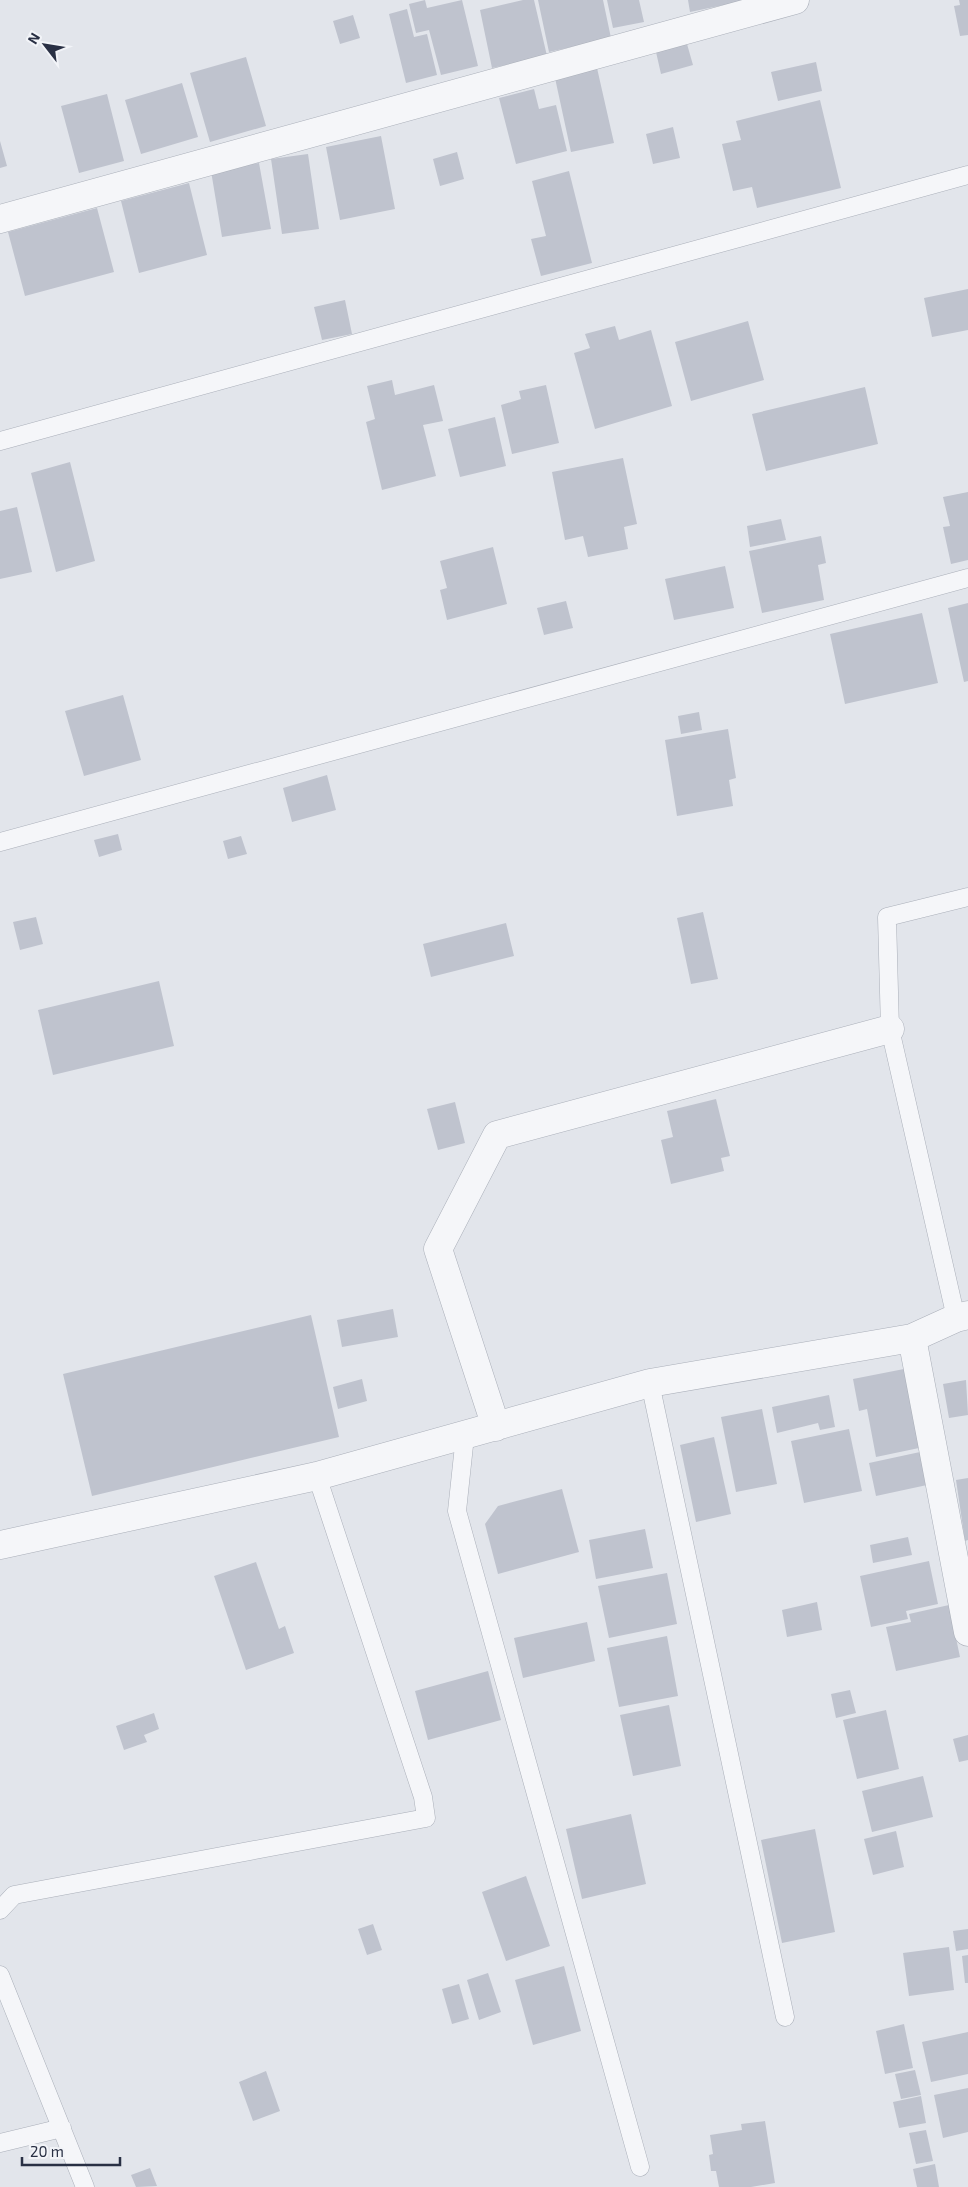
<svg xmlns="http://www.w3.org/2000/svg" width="968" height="2187" viewBox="0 0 968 2187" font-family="'Exo 2',sans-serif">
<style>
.building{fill:#bfc3ce}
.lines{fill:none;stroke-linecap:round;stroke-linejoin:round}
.lane-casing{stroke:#aaafb9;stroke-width:19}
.street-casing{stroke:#aaafb9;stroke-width:29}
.lane{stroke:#f5f6f9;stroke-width:18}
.street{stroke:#f5f6f9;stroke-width:28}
</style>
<rect width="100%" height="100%" fill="#e2e5eb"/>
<path class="building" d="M425,0L427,8L462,0L478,66L441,75L429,30L416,33L409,4Z
M523,0H534L547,56L492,68L480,10Z
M538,0H603L611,38L549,52Z
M607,0H639L644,22L613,28Z
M688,0H742L743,1L690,12Z
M959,0H968V35L960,36L954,6L960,5Z
M407,9L414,37L427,34L437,75L406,83L389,14Z
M353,15L360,38L340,44L333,21Z
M687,44L693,65L661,74L656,52Z
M246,57L266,126L210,142L190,73Z
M816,62L822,91L778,101L771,72Z
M597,68L614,143L571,152L555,78Z
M182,83L198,137L141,154L125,100Z
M534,89L539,109L556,105L567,151L516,164L499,98Z
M107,94L124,161L79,173L61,106Z
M820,100L841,188L757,208L752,187L733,191L722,144L741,140L736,121Z
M673,127L680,158L653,164L646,134Z
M381,136L395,209L340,220L326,147Z
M0,141L7,166L0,168Z
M457,152L464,179L440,186L433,159Z
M308,154L319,229L282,234L271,159Z
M259,163L271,229L222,237L211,171Z
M569,171L592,263L541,276L531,239L546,236L532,181Z
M189,183L207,255L139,273L121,201Z
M97,208L114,272L25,296L8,232Z
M968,289V330L932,337L924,298Z
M345,300L352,334L322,340L314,307Z
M748,321L764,380L691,401L675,342Z
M615,326L619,340L651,330L672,406L595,429L574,353L590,348L585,334Z
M392,380L395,395L434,385L443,421L423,425L436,476L382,490L366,422L375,419L367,386Z
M546,385L559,443L512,454L501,405L521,399L519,391Z
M865,387L878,444L766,471L752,414Z
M495,417L506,466L460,477L448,429Z
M623,458L637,524L624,527L628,549L588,557L583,536L565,540L552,472Z
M70,462L95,561L56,572L31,473Z
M968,492V560L951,564L943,527L950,526L943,497Z
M17,507L32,572L0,579V511Z
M781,519L786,540L750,547L747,526Z
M821,536L826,563L818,565L824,600L762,613L749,551Z
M493,547L507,604L447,620L440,590L447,588L440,561Z
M725,566L734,608L674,620L665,579Z
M566,601L573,628L544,635L537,608Z
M968,603V681L964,682L948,608Z
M922,613L938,683L845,704L830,634Z
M123,695L141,760L84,776L65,711Z
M699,712L702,730L681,734L678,716Z
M728,729L736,778L729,780L733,806L677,816L665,740Z
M327,775L336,810L292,822L283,788Z
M118,834L122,850L99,857L94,840Z
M241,836L247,854L228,859L223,841Z
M703,912L718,979L691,984L677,918Z
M36,917L43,944L20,950L13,922Z
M506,923L514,956L431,977L423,944Z
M159,981L174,1046L53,1075L38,1010Z
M716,1099L730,1156L721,1158L724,1171L671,1184L661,1140L673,1137L667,1111Z
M455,1102L465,1143L438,1150L427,1109Z
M393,1309L398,1337L342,1347L337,1320Z
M311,1315L339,1437L92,1496L63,1374Z
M904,1369L919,1448L876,1457L867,1409L859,1411L853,1379Z
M362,1379L367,1401L338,1409L333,1387Z
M966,1380L968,1415L949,1418L943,1384Z
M829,1395L835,1427L820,1430L818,1423L777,1433L772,1407Z
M762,1409L777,1484L736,1492L721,1417Z
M849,1429L862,1491L804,1503L791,1441Z
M714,1437L731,1514L696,1522L680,1445Z
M920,1452L927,1485L876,1496L869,1463Z
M968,1478V1540L965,1541L956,1480Z
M562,1489L579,1552L498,1574L485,1524L498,1506Z
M645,1529L653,1568L596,1579L589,1540Z
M908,1537L912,1555L873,1563L870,1545Z
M929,1561L938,1604L906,1611L908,1619L871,1627L860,1576Z
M256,1562L279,1629L285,1626L294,1653L246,1670L214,1576Z
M667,1573L677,1624L609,1638L598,1586Z
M817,1602L822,1630L787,1637L782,1610Z
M949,1605L960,1657L896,1671L886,1627L911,1622L909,1614Z
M587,1622L595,1661L523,1678L514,1638Z
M667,1636L678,1696L619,1707L607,1648Z
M488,1671L501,1720L428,1740L415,1691Z
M850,1690L856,1713L836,1718L831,1694Z
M669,1705L681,1766L633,1776L620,1715Z
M886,1710L899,1769L857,1779L843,1720Z
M154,1713L159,1729L144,1735L147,1742L124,1750L116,1726Z
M968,1735V1760L959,1762L953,1739Z
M923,1776L933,1817L872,1832L862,1791Z
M631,1814L646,1884L582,1899L566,1829Z
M815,1829L835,1932L782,1943L761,1840Z
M896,1831L904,1867L873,1875L864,1839Z
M526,1876L550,1946L506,1961L482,1892Z
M373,1924L382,1950L367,1955L358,1929Z
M968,1929V1949L956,1951L953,1931Z
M949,1947L954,1990L909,1996L903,1953Z
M968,1955V1983H965L962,1956Z
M564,1966L581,2031L533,2045L515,1980Z
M488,1973L501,2012L479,2020L467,1980Z
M459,1984L469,2019L452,2024L442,1989Z
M904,2024L913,2068L885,2074L876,2031Z
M968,2032V2074L931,2082L922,2042Z
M915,2070L921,2095L901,2099L895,2074Z
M266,2071L280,2111L253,2121L239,2082Z
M968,2088V2132L943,2138L934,2095Z
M921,2096L926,2123L899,2128L893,2102Z
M765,2121L775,2183L751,2187H719L716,2171H711L709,2155L713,2154L710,2135L742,2130L741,2124Z
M926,2130L933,2161L916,2164L909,2133Z
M935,2164L939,2187H917L913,2169Z
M150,2168L157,2186L136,2187L131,2175Z"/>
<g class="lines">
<g class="lane-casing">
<path id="lane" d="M0,441L968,175
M0,842L968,578
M956,1318L890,1029L887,917L968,897
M650,1383L785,2017
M465,1436L457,1511L640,2167
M0,1910L14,1895L426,1818L423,1797L317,1476
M0,1975L85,2187
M0,2143L62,2128"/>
</g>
<g class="street-casing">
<path id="street" d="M0,219L795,0
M912,1338L968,1632
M496,1427L438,1249L497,1135L890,1029
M0,1545L317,1476L650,1383L912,1338L956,1318L968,1315"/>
</g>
<use href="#lane" class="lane"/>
<use href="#street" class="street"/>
</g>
<g transform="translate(45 45) rotate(301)" stroke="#f2f4f8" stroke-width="4" paint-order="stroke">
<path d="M0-4L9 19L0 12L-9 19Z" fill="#293044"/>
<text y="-8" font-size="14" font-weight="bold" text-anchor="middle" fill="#293044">N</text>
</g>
<path d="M22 2157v8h98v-8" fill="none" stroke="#293044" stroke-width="2.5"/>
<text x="30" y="2157" font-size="15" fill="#293044" stroke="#f2f4f8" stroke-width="4" paint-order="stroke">20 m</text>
</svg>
